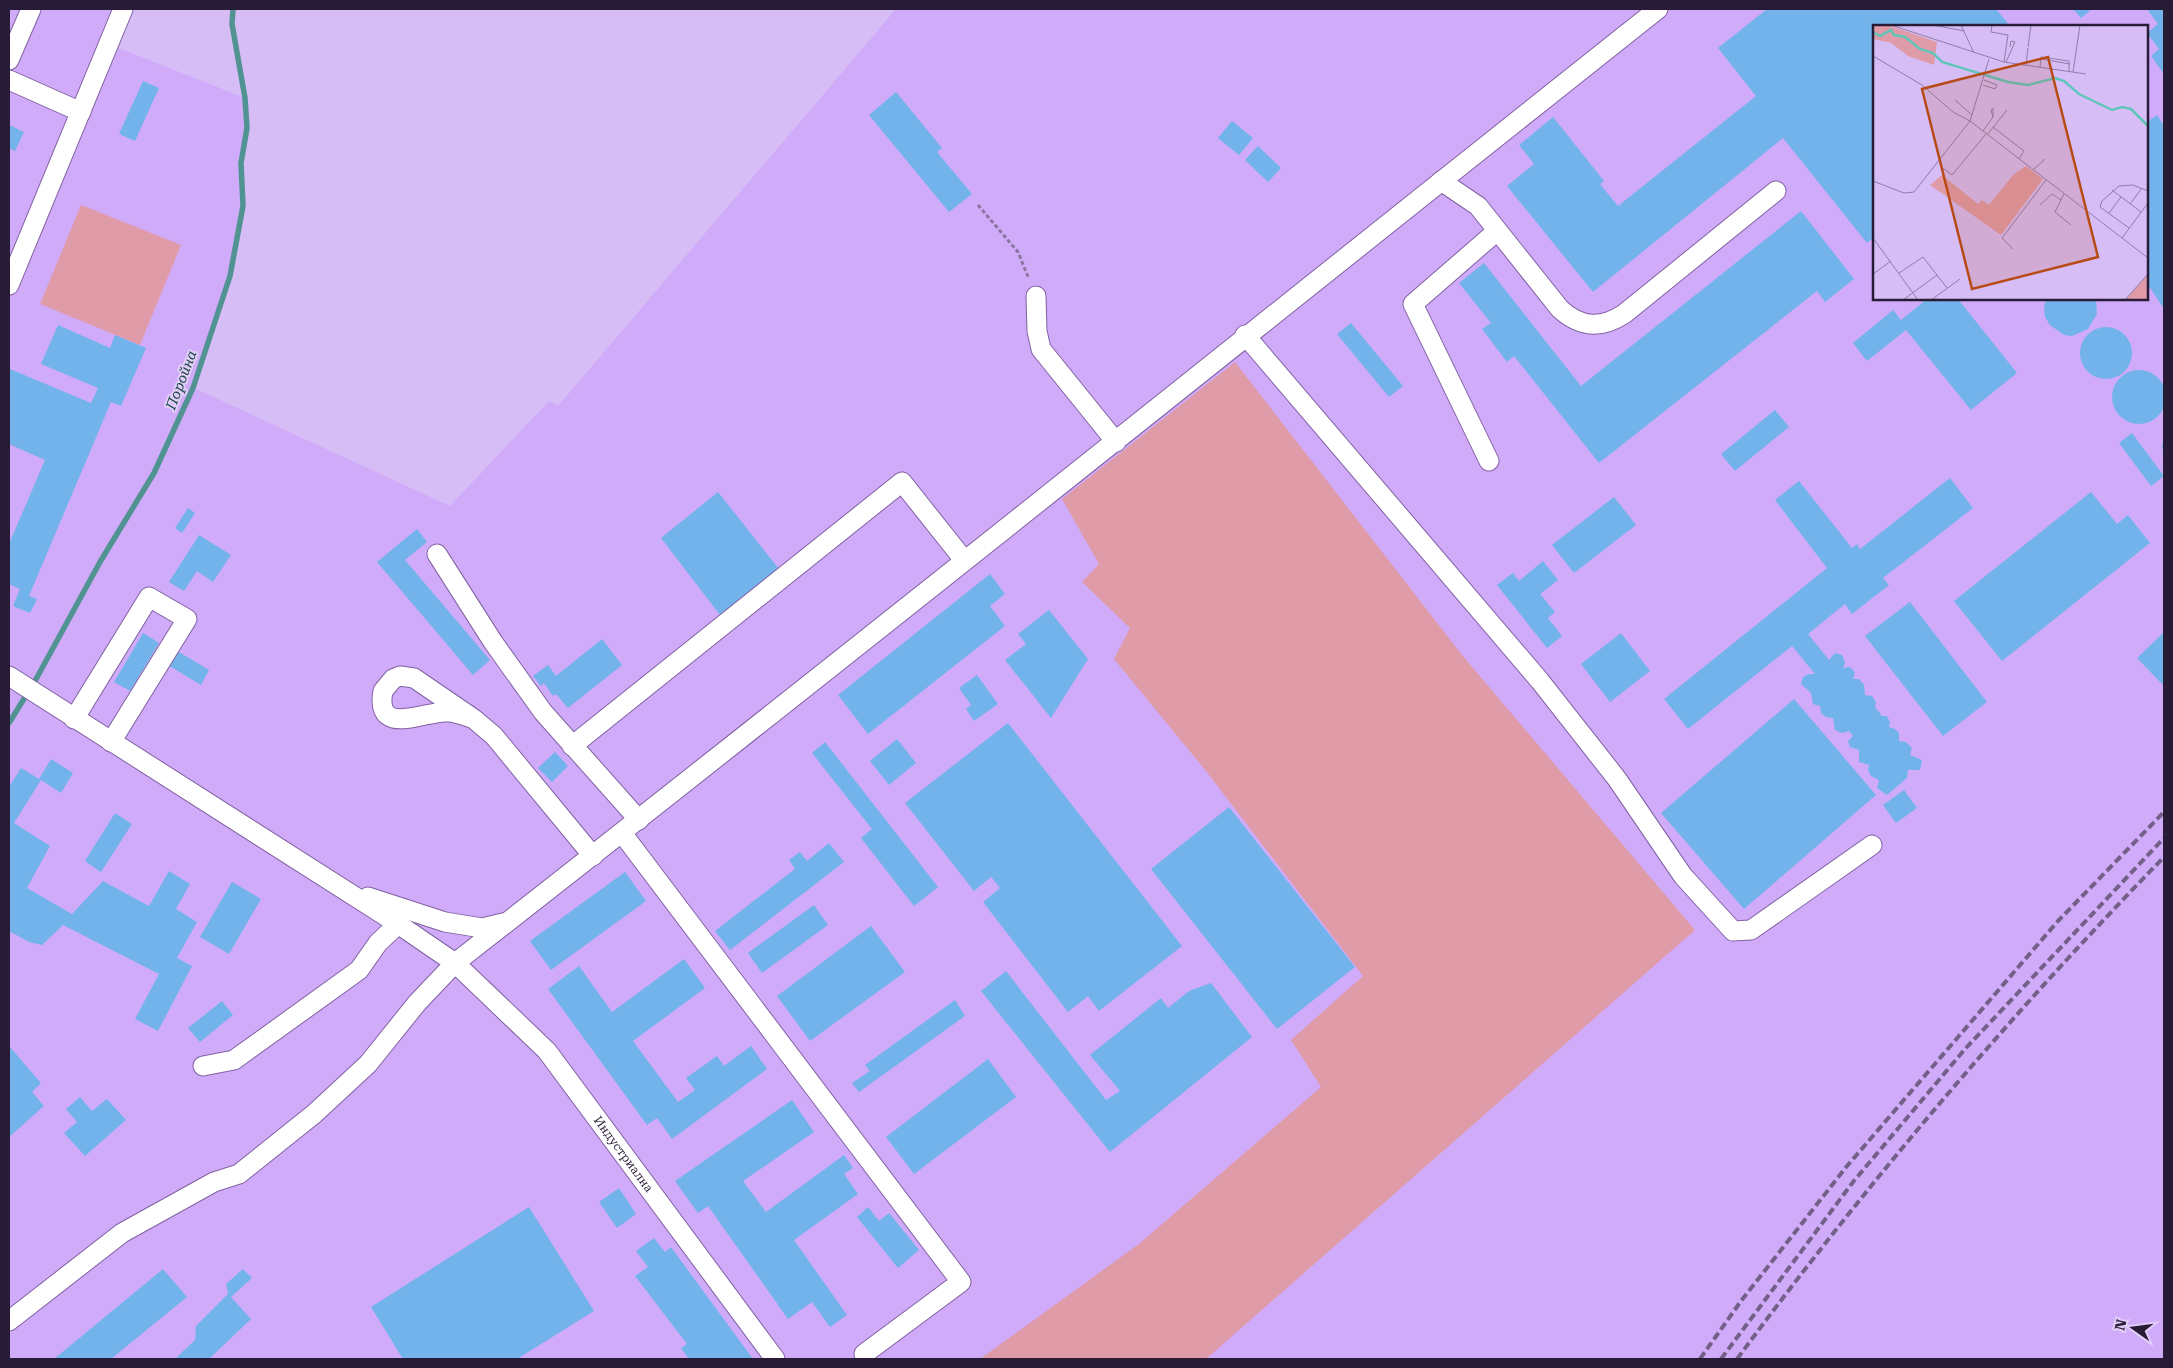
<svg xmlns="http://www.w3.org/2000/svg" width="2173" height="1368" viewBox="0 0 2173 1368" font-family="'Roboto Serif',serif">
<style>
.built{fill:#d0abf9;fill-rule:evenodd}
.green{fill:#e09ba9}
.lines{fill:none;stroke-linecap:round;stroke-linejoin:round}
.stream{stroke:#509392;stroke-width:5.5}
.building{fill:#73b3eb}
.minor-casing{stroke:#8161a2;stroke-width:21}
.path{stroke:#8b76a2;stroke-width:3;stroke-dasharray:4 2.5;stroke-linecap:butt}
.minor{stroke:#fff;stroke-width:19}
.rail{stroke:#736088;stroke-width:4;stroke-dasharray:8 4;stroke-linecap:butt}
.labels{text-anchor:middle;stroke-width:4;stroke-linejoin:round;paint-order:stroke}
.street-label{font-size:12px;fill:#281b36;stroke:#e1cdf9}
.water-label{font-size:14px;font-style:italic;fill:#15433e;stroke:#e1cdf9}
.inset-river{fill:none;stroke:#61c6ba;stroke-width:2.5}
.inset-road{fill:none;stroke:#917ca9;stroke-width:1}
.view{fill:#b84a16;fill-opacity:0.15;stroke:#b84a16;stroke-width:2.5}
.inset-edge{fill:none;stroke:#281b36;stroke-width:2.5}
</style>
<rect width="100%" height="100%" fill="#d7bdf6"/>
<path class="built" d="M9,9H123L109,44L245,98L247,128L241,163L243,206L230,276L194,388L450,506L549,401L558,406L896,9H2164V1359H9ZM1874,26H2147V299H1874Z"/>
<path class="green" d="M81,205L181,245L140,345L40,304Z
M1235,362L1462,655L1695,930L1206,1359H980L1139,1244L1321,1087L1291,1040L1363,976L1206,771L1114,659L1130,628L1082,582L1099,564L1062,499Z"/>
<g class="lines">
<path class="stream" d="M9,723L35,681L100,562L154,473L193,388L230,276L243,206L241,163L247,128L245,98L232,24L233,9"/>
</g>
<path class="building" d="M1767,9H1996L2010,26H1874V237L1867,243L1783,138L1593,292L1507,186L1534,164L1519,145L1553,117L1604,181L1600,184L1618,206L1756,96L1718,48Z
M2073,9H2092L2081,18Z
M2147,9H2164V74L2151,56L2159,49L2147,33L2158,24Z
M143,81L159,88L135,141L119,134Z
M896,92L942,148L937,152L972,194L949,212L869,115Z
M2157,115L2164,126V309L2147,283V122Z
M1232,121L1253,138L1239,155L1218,138Z
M9,125L24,132L15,151L9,148Z
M1258,146L1281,168L1268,182L1245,160Z
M1801,211L1854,279L1825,302L1817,291L1599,463L1514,356L1507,362L1482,329L1491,323L1459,283L1484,263L1581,386Z
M1927,299H1958L2017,373L1971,410L1906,330L1867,361L1853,343L1893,310L1901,320Z
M2046,299H2096L2097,314L2088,329L2072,336L2064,335L2050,325L2045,317L2044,308Z
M1351,323L1403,386L1389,397L1337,334Z
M58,325L110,348L115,335L146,348L121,406L111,402L29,596L37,599L30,613L13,606L20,589L9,584V544L45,460L9,444V371L10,369L91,403L98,388L41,364Z
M2080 353a26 26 0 1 1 52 0a26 26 0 1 1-52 0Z
M2112 397a27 27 0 1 1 54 0a27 27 0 1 1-54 0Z
M1775,410L1789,427L1735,471L1721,454Z
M2132,433L2164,476L2151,486L2119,443Z
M2164,439V457L2162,445Z
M1950,478L1973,508L1883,578L1889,585L1852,614L1845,604L1808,634L1829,660L1835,653L1842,655L1845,662L1843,668L1850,667L1855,672L1853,679H1859L1864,685L1865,695L1872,696L1876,702L1875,707L1882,716H1887L1890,722L1889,727L1895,729L1899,733V741L1906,742L1912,748L1910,755L1922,760L1920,770H1908L1907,778L1887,795L1877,788L1879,780L1871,776L1868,770L1869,765L1859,762V750L1850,747L1848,741L1853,736L1849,731L1842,733L1835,730L1833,718L1826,717L1821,713L1820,706L1813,704L1811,693L1801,684L1803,677L1809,674H1815L1792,646L1688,729L1664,699L1827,568L1775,500L1799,481L1852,548L1857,544L1860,549Z
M718,492L779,569L720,615L661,538Z
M2091,492L2117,524L2128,515L2150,543L2002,661L1954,601Z
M1614,497L1636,525L1574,573L1552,545Z
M188,508L195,513L182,533L175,528Z
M417,529L427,542L405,560L490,660L473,675L377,562Z
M199,535L231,555L213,582L197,571L184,591L169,582Z
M1543,561L1558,580L1540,594L1555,612L1548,618L1562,636L1547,648L1497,585L1513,573L1519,581Z
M990,574L1005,594L990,606L1005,626L868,734L838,695Z
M1910,602L1987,702L1943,736L1865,636Z
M1049,610L1088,659L1051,718L1005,660L1026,644L1018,634Z
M2164,632V686L2137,658Z
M143,633L159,643L130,691L114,682Z
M1621,633L1650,671L1610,702L1581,664Z
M602,639L622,665L568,708L556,694L553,696L544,683L541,686L533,676L548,665L556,676Z
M174,649L209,670L201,685L166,664Z
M977,675L998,704L974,721L966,709L971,705L959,688Z
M1794,699L1876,795L1744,909L1661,813Z
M1008,723L1182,946L1099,1011L1088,996L1068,1012L983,902L1000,888L991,877L974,891L905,803Z
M897,739L916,763L889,785L870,761Z
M825,742L938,887L914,906L861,838L872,829L812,753Z
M555,752L568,766L552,782L538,768Z
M51,759L73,773L61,793L41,780L14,823L50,846L27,888L72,914L103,881L149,906L169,871L190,884L176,909L197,922L177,958L192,966L158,1031L135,1019L159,974L63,925L42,945L29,942L9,931V787L21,768L39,779Z
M1904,790L1917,808L1896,823L1883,805Z
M1229,807L1355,967L1277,1029L1151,869Z
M115,813L132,824L101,872L85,861Z
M829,843L844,862L730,950L715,931L795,869L789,860L800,852L807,861Z
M625,872L646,901L551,970L530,941Z
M232,882L261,899L229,954L200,937Z
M814,905L828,925L762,973L748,953Z
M871,926L905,972L810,1041L777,996Z
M684,959L705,988L633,1041L678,1102L695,1090L686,1078L717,1056L724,1066L751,1046L767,1069L672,1139L657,1118L647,1125L548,989L579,966L612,1012Z
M1006,971L1106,1100L1120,1091L1090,1055L1161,998L1168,1008L1189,991L1211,983L1252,1037L1110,1152L981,991Z
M955,1000L965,1016L859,1092L852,1083L870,1071L865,1065Z
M222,1001L233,1015L200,1042L188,1028Z
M9,1046L41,1083L32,1092L44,1106L9,1137Z
M988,1059L1016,1097L914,1174L886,1137Z
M80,1097L92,1111L107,1099L126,1120L85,1156L64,1133L77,1122L66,1109Z
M792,1100L814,1132L743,1181L766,1212L844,1155L853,1168L844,1174L858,1194L794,1240L847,1315L830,1327L812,1302L788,1319L708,1206L698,1213L675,1181Z
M619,1188L636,1214L617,1228L599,1202Z
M529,1207L594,1311L517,1359H403L371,1307Z
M868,1207L879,1221L889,1213L919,1250L898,1268L857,1217Z
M654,1238L665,1252L671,1247L753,1359H689L681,1348L687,1344L635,1276L648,1267L636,1251Z
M163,1269L187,1297L111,1359H54Z
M243,1269L252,1278L231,1297L251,1319L209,1359H175L195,1340L196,1326L228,1294L226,1284Z"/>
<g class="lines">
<g class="minor-casing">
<g id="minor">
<path d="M9,60L31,9"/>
<path d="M9,80L81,112"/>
<path d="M1441,181L1478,206L1560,309C1581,328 1601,329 1624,314L1776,191"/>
<path d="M9,285L123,9"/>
<path d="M1036,296L1037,331L1041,349L1116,442"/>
<path d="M1245,335L1540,681L1617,779L1683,876L1733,931L1751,930L1872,845"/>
<path d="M1489,461L1413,304L1497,231"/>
<path d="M437,554L493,642L543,712L639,820"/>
<path id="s1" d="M9,676L398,924L455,963L547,1051L775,1359"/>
<path d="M74,719L149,597L187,619L111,742"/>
<path d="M474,719C466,716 456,712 447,712C427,710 374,739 383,691L393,679L400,676L414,678L474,719L494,736L593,856"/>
<path d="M572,746L902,482L964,560"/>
<path d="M622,833L961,1282L864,1354"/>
<path d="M368,897L445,922L482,928L503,923"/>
<path d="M203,1066L234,1060L359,970L378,943L398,924"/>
<path d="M9,1321L122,1233L214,1182L239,1174L314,1114L368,1064L417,1003L455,963C859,648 1257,327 1658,9"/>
</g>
</g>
<path class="path" d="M978,205L1018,252L1029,279"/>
<use href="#minor" class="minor"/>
<path class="rail" d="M1700,1359L1741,1301L1847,1166L2058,921L2164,812
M1721,1359L1853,1182L1965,1049L2164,838
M1737,1359C1868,1182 2010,1015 2164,857"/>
</g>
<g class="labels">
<g class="street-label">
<text dy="4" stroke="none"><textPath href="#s1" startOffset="786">Индустриална</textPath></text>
</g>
<g class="water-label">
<text transform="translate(181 380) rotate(-69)" y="5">Поройна</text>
</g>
</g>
<g transform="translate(1873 25)">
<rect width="275" height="275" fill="#d7bdf6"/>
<path d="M0,0H15L64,17L61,40L35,31L18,18L0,14ZM153,141L170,154L128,210L57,160L69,150L105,179L109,175L116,180L140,150ZM275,249V275H252Z" fill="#e09ba9"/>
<path class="inset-river" d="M0,7L7,11L18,5L21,10L32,12L47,24L60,28L69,37L135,57L155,60L182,53L191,56L206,69L239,85L249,82L258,84L275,101"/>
<path class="inset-road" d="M18,0L131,37L213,49M60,0L91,6M88,0L101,28M119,0L118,7L135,10L131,37M155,22L158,0M0,31L49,60L80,87L97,96L275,233M168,34L197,39M133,37L142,17L138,16L137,22M153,40L155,23M167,42L168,32L196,36V46M200,47L207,0M110,60L122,64L124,60L111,55M82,75L99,90M120,102L151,126L146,134M110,106L120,92V83L118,85L120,92M114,110L134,85M70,143L79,150L113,109M160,145L172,134M0,156L31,168L41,167L97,96L116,34M239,165L268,187M191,169L182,187L198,200M257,179L269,163M167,180L179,169L188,175M236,188L248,172M256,203L227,182L229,176L246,161L260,160L275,166M0,213L45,275M249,213L275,178M140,224L129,213L173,155M26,248L50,232L74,263M0,249L18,236M30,275L64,250M58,275L87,254M252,275L275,249"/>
<path class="view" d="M175,32L225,232L99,264L49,64Z"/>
<rect width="275" height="275" class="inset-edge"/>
</g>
<rect width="2173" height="1368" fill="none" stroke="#281b36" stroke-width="20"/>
<g transform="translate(2133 1328) rotate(284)" stroke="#e1cdf9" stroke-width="4" paint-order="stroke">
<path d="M0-4L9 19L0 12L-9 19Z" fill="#281b36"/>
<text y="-8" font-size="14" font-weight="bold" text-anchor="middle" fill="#281b36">N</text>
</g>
</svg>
